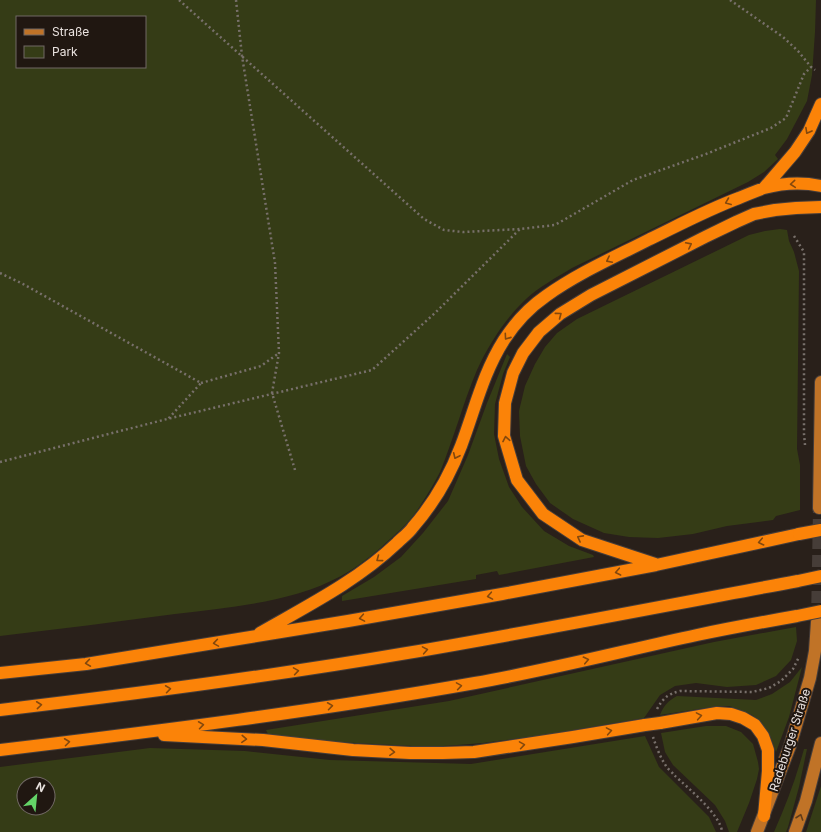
<svg xmlns="http://www.w3.org/2000/svg" width="821" height="832" viewBox="0 0 821 832" font-family="Inter,sans-serif">
<style>
.green{fill:#353c16;fill-rule:evenodd}
.lines{fill:none;stroke-linecap:round;stroke-linejoin:round}
.major-tunnel{stroke:#463d38;stroke-width:12;stroke-dasharray:12 6;stroke-linecap:butt}
.major-casing{stroke:#463d3a;stroke-width:14}
.highway-casing{stroke:#463d3a;stroke-width:14}
.path{stroke:#78706b;stroke-width:2.5;stroke-dasharray:2 3;stroke-linecap:butt}
.major{stroke:#c07327;stroke-width:12}
.highway{stroke:#fb8308;stroke-width:12}
.highway-bridge-casing{stroke:#463d3a;stroke-width:14;stroke-linecap:butt}
.highway-bridge{stroke:#fb8308;stroke-width:12}
.oneway{stroke:#83480d}
.oneway2{stroke:#603c1a}
.labels{text-anchor:middle;stroke-width:4;stroke-linejoin:round;paint-order:stroke}
.street-label{font-size:12px;fill:#eae3e0;stroke:#201711}
</style>
<rect width="100%" height="100%" fill="#29201a"/>
<path class="green" d="M0,0H816L815,32L812,75L807,101L787,139L775,155L778,159L764,172L748,182L572,268C557,277 539,287 526,299C505,319 489,344 477,370C463,403 454,438 440,472C433,486 422,504 413,516C406,525 397,533 389,540C374,554 359,566 341,576C291,603 230,607 175,614C116,622 58,629 0,636ZM17,17H145V67H17Z
M780,229L787,230L789,241L794,252L799,271L797,449L800,465V510L776,516L773,520L727,526L693,534L658,538L629,537L604,533L573,519L550,503L536,484L526,466L520,436L519,411L525,386L535,364L545,347L557,333L577,319L749,235L765,231Z
M507,354L510,357L503,374L495,404L494,434L499,459L509,487L522,507L544,531L569,546L593,555L594,557L499,575L497,571L476,575V579L342,601V596L374,577L401,557L423,533L448,501L468,455L487,403Z
M796,627L797,641L791,660L776,676L756,685L727,687L696,683L675,686L660,695L644,718L538,736L483,743L431,747L318,741L268,734L266,730L449,701L714,642Z
M802,667L789,717L776,752L771,738L763,725L752,715L738,709L729,706H718L660,715C664,705 668,701 677,696L756,700L772,694L790,682Z
M706,726H726L741,732L753,744L758,762L759,769L757,779L749,803L737,832H729L725,821L715,805L673,765L665,752L661,733Z
M645,736L659,767L709,817L716,832H0V767L150,748L245,751L330,760L471,764ZM24,784H48V808H24Z
M804,749H807L799,787L788,827L786,832H774C786,805 796,778 804,749Z
M821,786V832H806L807,829Z"/>
<g class="lines">
<path class="major-tunnel" d="M817,621L819,508"/>
<g class="major-casing">
<path id="major" d="M819,508L821,382
M757,832L790,746L810,678L815,651L817,622
M795,832L806,801L821,743"/>
</g>
<g class="highway-casing">
<path id="highway" d="M764,188L795,152L809,131L821,104
M655,564L582,540L543,514L517,480L504,436L505,403L513,373L523,353L539,332L560,314L591,295L705,237L736,222L754,214L775,210L796,208L821,207
M260,633C307,606 357,581 397,543C402,538 409,533 413,527C434,503 450,475 461,446C475,409 483,373 504,340C515,323 530,307 546,296C578,273 615,257 650,239C679,225 709,209 739,198C748,194 756,191 764,188C783,183 802,182 821,186
M0,673L86,664L348,621L502,594L656,565L799,534
M0,710C136,694 272,676 407,653C537,631 668,605 798,581
M660,723L717,713L731,714L743,718L755,725L763,736L768,750V771L764,816
M164,735L263,740L353,750L410,753H443L474,752L573,737L645,725
M0,750C159,731 317,711 475,683C549,670 623,651 697,635C730,628 763,622 797,616"/>
</g>
<path class="path" d="M179,0L424,219L444,230L463,232L520,229
M236,0L242,56L275,263L279,353L272,393L295,470
M730,0L783,37L798,51L811,67L815,70
M794,236L804,252V434L805,445
M0,273L23,284L201,383L168,419
M201,383L261,366L279,353
M0,462L167,419L372,370L435,313L520,229L555,225L633,180L706,154L771,128L786,118L804,74L811,67
M657,709C663,698 668,694 680,691L752,692L769,688L781,681L793,669L799,657
M653,737C656,746 660,757 666,766C668,769 672,772 674,775C687,787 721,815 722,832"/>
<use href="#major" class="major"/>
<use href="#highway" class="highway"/>
<g class="highway-bridge-casing">
<path id="highway-bridge" d="M799,534L821,530
M798,581L821,576
M797,616L821,611
M645,725L660,723"/>
</g>
<use href="#highway-bridge" class="highway-bridge"/>
</g>
<defs><path id="oneway-chevron" d="M-2-3.5L2.5 0L-2 3.5" fill="none" stroke-width="1.6" stroke-linecap="round" stroke-linejoin="round"/></defs>
<g class="oneway">
<use href="#oneway-chevron" transform="translate(808 131) rotate(119)"/>
<use href="#oneway-chevron" transform="translate(793 184) rotate(175)"/>
<use href="#oneway-chevron" transform="translate(728 202) rotate(158)"/>
<use href="#oneway-chevron" transform="translate(689 245) rotate(-27)"/>
<use href="#oneway-chevron" transform="translate(609 260) rotate(153)"/>
<use href="#oneway-chevron" transform="translate(559 315) rotate(-37)"/>
<use href="#oneway-chevron" transform="translate(507 337) rotate(125)"/>
<use href="#oneway-chevron" transform="translate(506 439) rotate(-101)"/>
<use href="#oneway-chevron" transform="translate(456 456) rotate(115)"/>
<use href="#oneway-chevron" transform="translate(580 538) rotate(-152)"/>
<use href="#oneway-chevron" transform="translate(761 542) rotate(168)"/>
<use href="#oneway-chevron" transform="translate(379 559) rotate(143)"/>
<use href="#oneway-chevron" transform="translate(618 572) rotate(169)"/>
<use href="#oneway-chevron" transform="translate(490 596) rotate(170)"/>
<use href="#oneway-chevron" transform="translate(362 618) rotate(170)"/>
<use href="#oneway-chevron" transform="translate(216 643) rotate(171)"/>
<use href="#oneway-chevron" transform="translate(425 650) rotate(-10)"/>
<use href="#oneway-chevron" transform="translate(586 660) rotate(-12)"/>
<use href="#oneway-chevron" transform="translate(88 663) rotate(172)"/>
<use href="#oneway-chevron" transform="translate(296 671) rotate(-9)"/>
<use href="#oneway-chevron" transform="translate(459 686) rotate(-9)"/>
<use href="#oneway-chevron" transform="translate(168 689) rotate(-8)"/>
<use href="#oneway-chevron" transform="translate(39 705) rotate(-6)"/>
<use href="#oneway-chevron" transform="translate(330 706) rotate(-8)"/>
<use href="#oneway-chevron" transform="translate(699 716) rotate(-10)"/>
<use href="#oneway-chevron" transform="translate(201 725) rotate(-8)"/>
<use href="#oneway-chevron" transform="translate(609 731) rotate(-10)"/>
<use href="#oneway-chevron" transform="translate(244 739) rotate(3)"/>
<use href="#oneway-chevron" transform="translate(67 742) rotate(-7)"/>
<use href="#oneway-chevron" transform="translate(522 745) rotate(-9)"/>
<use href="#oneway-chevron" transform="translate(392 752) rotate(3)"/>
</g>
<use class="oneway2" href="#oneway-chevron" transform="translate(800 817) rotate(-71)"/>
<g class="labels">
<g class="street-label">
<text transform="translate(790 740) rotate(-72)" y="4">Radeburger Straße</text>
</g>
</g>
<rect x="16" y="16" width="130" height="52" fill="#201711" stroke="#716964"/>
<rect x="24" y="29" width="20" height="6" fill="#c07327" stroke="#716964"/>
<text x="52" y="36" font-size="12" fill="#eae3e0">Straße</text>
<rect x="24" y="46" width="20" height="12" fill="#353c16" stroke="#716964"/>
<text x="52" y="56" font-size="12" fill="#eae3e0">Park</text>
<g transform="translate(36 796) rotate(27)"><circle r="19" fill="#201711" stroke="#716964"/>
<path d="M0-3L7 15L0 10L-7 15Z" fill="#64d468"/>
<text y="-6" font-size="11" font-weight="bold" text-anchor="middle" fill="#eae3e0">N</text>
</g>
</svg>
